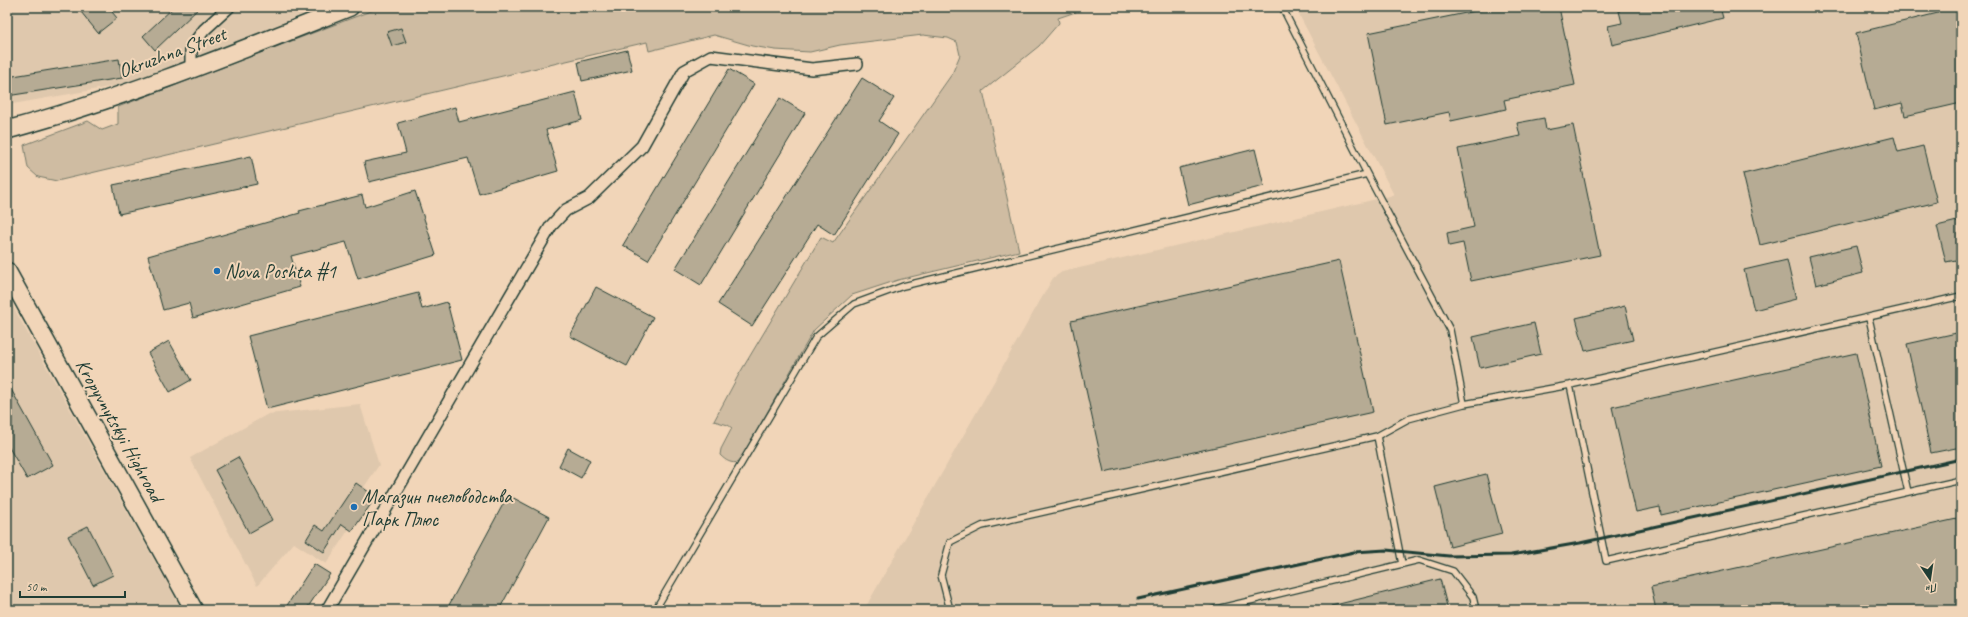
<svg xmlns="http://www.w3.org/2000/svg" width="1968" height="617" viewBox="0 0 1968 617" font-family="Caveat,sans-serif">
<style>
.built{fill:#dfc8ad}
.green{fill:#cfbca2;stroke:#777c6b}
.building{fill:#b6ab94;stroke:#1f3d34}
.lines{fill:none;stroke-linecap:round;stroke-linejoin:round}
.lane-casing{stroke:#1f3d34;stroke-width:8}
.street-casing{stroke:#1f3d34;stroke-width:14}
.primary-casing{stroke:#1f3d34;stroke-width:20}
.lane{stroke:#f1d5b8;stroke-width:5.5}
.street{stroke:#f1d5b8;stroke-width:11}
.primary{stroke:#f1d5b8;stroke-width:17}
.rail{stroke:#1f3d34;stroke-width:3}
.poi-dot{fill:#1f6fb2;stroke:#f1d5b8;stroke-width:1.5}
.labels{text-anchor:middle;stroke-width:4;stroke-linejoin:round;paint-order:stroke}
.street-label{font-size:20px;fill:#1f3d34;stroke:#f1d5b8}
.poi-label{font-size:20px;fill:#1f3d34;stroke:#f1d5b8;text-anchor:start}
</style>
<rect width="100%" height="100%" fill="#f1d5b8"/>
<filter id="ink" filterUnits="userSpaceOnUse"><feTurbulence type="fractalNoise" baseFrequency=".025" numOctaves="2"/><feDisplacementMap in="SourceGraphic" scale="8" xChannelSelector="R" yChannelSelector="G"/><feConvolveMatrix kernelMatrix="1 2 1 2 8 2 1 2 1" color-interpolation-filters="sRGB"/></filter>
<g filter="url(#ink)">
<path class="built" d="M7,7H320L138,82L7,105Z
M1295,7H1961V610H864L1053,278L1062,272L1394,195Z
M7,296L182,610H7Z
M360,404L379,465L364,487L376,497L352,531L349,529L326,564L294,543L257,586L190,458L268,414Z"/>
<path class="green" d="M381,7H1090L1058,18L1059,23L1039,46L983,91L1019,251L898,280L852,295L814,330L739,462C731,464 726,461 720,455L721,449L732,428L728,425L714,421L738,376L821,237L833,243L952,74L960,55L957,42L948,38L923,35L840,45L810,52L775,50L752,46L714,35L649,51L647,42L57,181L38,177L28,168L24,145L88,121L102,130L118,124V107Z"/>
<path class="building" d="M77,7H108L117,18L98,33Z
M174,7H200L155,50L143,36Z
M1495,7H1559L1575,85L1504,100L1506,109L1451,121L1449,112L1387,125L1368,33Z
M1618,7H1720L1723,18L1612,45L1608,26L1622,23Z
M1937,7H1961V103L1905,116L1902,103L1874,110L1856,33L1938,13Z
M401,28L406,42L392,46L387,32Z
M627,50L632,70L582,81L578,62Z
M119,59L122,78L7,96V77Z
M729,69L754,84L648,260L623,245Z
M862,78L894,98L879,121L898,134L834,235L817,224L752,326L718,304Z
M575,92L582,120L546,130L558,171L479,194L468,158L369,182L364,162L406,153L398,123L455,107L459,122Z
M780,98L805,113L701,285L675,269Z
M1544,118L1546,130L1573,125L1600,255L1471,281L1463,243L1449,246L1447,233L1474,227L1458,149L1520,136L1517,123Z
M1894,137L1898,152L1923,146L1937,202L1760,245L1743,174Z
M1255,149L1264,186L1188,205L1179,168Z
M251,156L257,184L119,214L113,185Z
M415,191L436,255L358,279L346,242L291,256L300,287L193,318L189,303L163,310L148,256L300,213L299,211L362,195L365,207Z
M1961,220V259L1946,262L1937,226Z
M1856,246L1863,273L1816,285L1809,257Z
M1787,260L1796,299L1754,310L1744,270Z
M1339,261L1373,412L1104,472L1071,321Z
M596,287L653,317L627,366L570,336Z
M418,293L422,309L447,302L462,360L267,409L248,336Z
M1625,306L1633,340L1585,351L1576,318Z
M1534,323L1541,354L1480,368L1473,337Z
M1961,332V447L1931,453L1907,344Z
M169,341L191,380L170,392L148,353Z
M1856,353L1881,466L1661,515L1660,507L1636,512L1612,407Z
M7,382L53,465L27,479L7,444Z
M568,448L590,460L581,478L559,466Z
M238,457L272,520L249,533L215,470Z
M1486,474L1502,534L1450,547L1435,487Z
M356,483L376,497L352,531L342,524L324,552L306,540L315,525L324,531Z
M508,495L549,517L499,610H459L449,605Z
M1961,518V610H1656L1651,587Z
M88,526L113,575L93,585L68,536Z
M314,564L330,574L306,610H284Z
M1440,579L1448,610H1331V606Z"/>
<g class="lines">
<g class="lane-casing">
<path id="lane" d="M1282,7L1367,174L1450,330L1464,404
M1869,318L1908,492
M1570,385L1606,561L1961,480
M1377,436L1408,419L1464,404L1570,385L1961,296
M655,610L816,337L854,304L903,286L1367,174
M950,610L941,575L950,542L982,526L1377,436L1402,564
M1212,610L1419,560L1453,571L1473,597L1476,610"/>
</g>
<g class="street-casing">
<path id="street" d="M191,70V47L204,30L229,7
M327,610L551,226L566,210L589,198L642,146L684,71L711,56L812,69L857,64"/>
</g>
<g class="primary-casing">
<path id="primary" d="M7,130C125,98 237,52 350,7
M7,271L194,610"/>
</g>
<use href="#lane" class="lane"/>
<use href="#street" class="street"/>
<use href="#primary" class="primary"/>
<path class="rail" d="M1138,599L1354,552L1386,550L1449,556L1511,555L1580,543L1961,459"/>
</g>
</g>
<g class="poi-dot">
<circle cx="217" cy="271" r="4"/>
<circle cx="354" cy="507" r="4"/>
</g>
<g class="labels">
<g class="street-label">
<text transform="translate(172 52) rotate(-20)" y="7">Okruzhna Street</text>
<text transform="translate(120 430) rotate(61)" y="7">Kropyvnytskyi Highroad</text>
</g>
<g class="poi-label">
<text x="225" y="278">Nova Poshta #1</text>
<text x="362" y="503">Магазин пчеловодства<tspan x="362" dy="23">Парк Плюс</tspan></text>
</g>
</g>
<rect width="1968" height="617" fill="none" stroke="#f1d5b8" stroke-width="24"/>
<rect x="12" y="12" width="1944" height="593" fill="none" stroke="#1f3d34" stroke-width="1.5" filter="url(#ink)"/>
<g transform="translate(1930 579) rotate(167)" stroke="#f1d5b8" stroke-width="3" paint-order="stroke">
<path d="M0-3L7 15L0 10L-7 15Z" fill="#1f3d34"/>
<text y="-6" font-size="11" font-weight="bold" text-anchor="middle" fill="#1f3d34">Пн</text>
</g>
<path d="M20 591v6h105v-6" fill="none" stroke="#1f3d34" stroke-width="2"/>
<text x="26" y="591" font-size="12" fill="#1f3d34" stroke="#f1d5b8" stroke-width="3" paint-order="stroke">50 m</text>
</svg>
